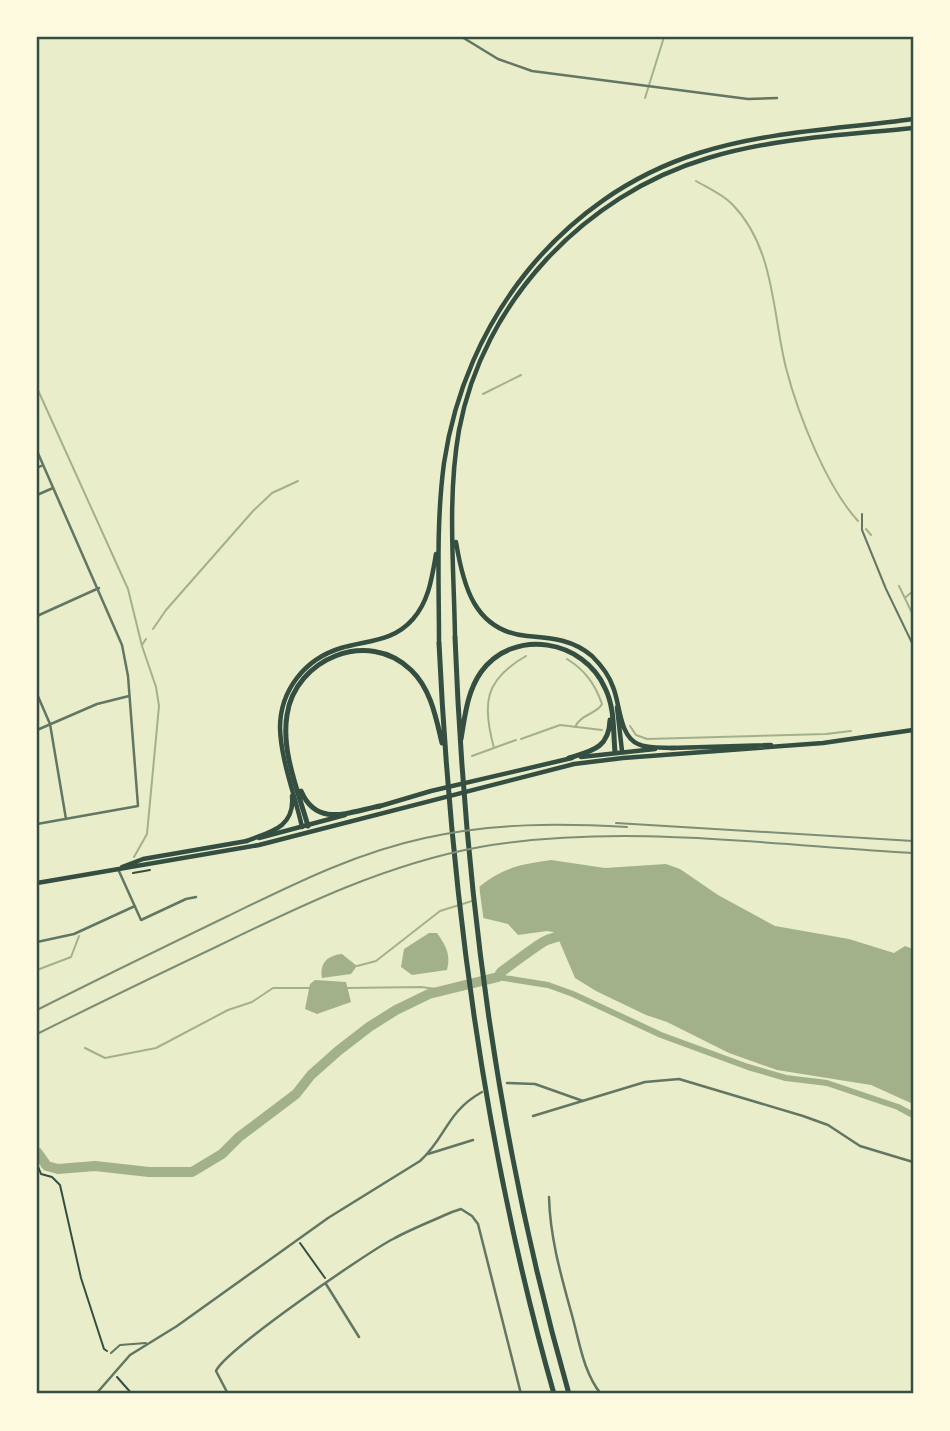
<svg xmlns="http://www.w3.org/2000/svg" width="950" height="1431" viewBox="0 0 950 1431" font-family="Merriweather,serif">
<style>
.water{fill:#a3b18a}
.pier{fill:#e9edc9}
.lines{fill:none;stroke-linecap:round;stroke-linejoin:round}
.stream{stroke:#a3b18a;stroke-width:2}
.canal{stroke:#a3b18a;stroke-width:6}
.river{stroke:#a3b18a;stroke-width:10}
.path{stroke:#344e41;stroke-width:2}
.service{stroke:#617663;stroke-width:2}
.minor{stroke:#617663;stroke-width:2.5}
.primary{stroke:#344e41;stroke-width:4.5}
.trunk{stroke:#344e41;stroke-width:4.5}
.motorway{stroke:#344e41;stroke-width:5}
.rail{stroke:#7c8e77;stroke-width:2}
.neatline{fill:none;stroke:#344e41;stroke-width:2.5}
</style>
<rect width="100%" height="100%" fill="#e9edc9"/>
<path class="water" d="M551,860L605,868L666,864L680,869L718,895L775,926L849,939L894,953L905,946L913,949V1104L871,1085L777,1070L729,1053L667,1022L646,1015L596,991L575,978L558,938L553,932L547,931L518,935L508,924L479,917L475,890C502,868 516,865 551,860Z
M429,933H437C446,946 451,954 447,970L412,975L401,967L404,949Z
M342,954L357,966L351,974L322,978C319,963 328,955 342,954Z
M315,980L346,982L351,1002L317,1014L305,1009L310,984Z"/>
<path class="pier" d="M479,882L480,893L484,922L471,914L467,899L472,888Z"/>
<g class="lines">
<path class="stream" d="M645,98L664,37
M696,181C708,188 722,194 732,204C775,248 772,312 786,368C798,414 826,486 858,521
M37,388L128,589L142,646L156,687L159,706L147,834L134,857
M483,394L521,375
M866,529L871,535
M899,586L913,615
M906,597L913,591
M153,629L166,610L253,511L272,493L298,481
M142,645L146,639
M567,659C585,670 595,684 602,704C597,714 581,714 575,727
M630,726L636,735L647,739L826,734L851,731
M521,739L560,725L602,730
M494,748C482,704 484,680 526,656
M472,756L516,740
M357,966L376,961L440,911L472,901
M37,970L71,957L79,936
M347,988L421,987L444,990
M85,1048L105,1058L156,1048L228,1010L252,1002L273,988H310
M42,1167L47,1166"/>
<path class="canal" d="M498,977L548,985L573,994L661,1035L748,1067L786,1078L827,1083L898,1107L913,1115"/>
<path class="river" d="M37,1152L47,1166L58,1169L95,1166L149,1172H192L222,1154L239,1137L296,1094L311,1075L338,1051L369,1027L396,1010L429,994L498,977L501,972C515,962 529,951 543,942C553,936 560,940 566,928"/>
<path class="path" d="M133,873L150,870
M37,1164L41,1174L52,1177L60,1185L81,1278L104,1349L107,1351
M300,1243L325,1278
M117,1377L132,1394"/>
<path class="service" d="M862,514V530L886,589L913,645
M111,1353L120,1345L146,1343"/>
<path class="minor" d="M462,37L498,59L532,71L748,99L777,98
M37,451L122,645L128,676L138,806L37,824
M37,468L43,465
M37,495L53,488
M37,616L99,588
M37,694L50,724L66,819
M37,730L97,704L129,696
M118,869L141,920L186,899L196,897
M37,942L74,934L135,906
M507,1083L535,1084L583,1101
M533,1116L645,1082L679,1079L803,1116L828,1125L860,1146L913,1162
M428,1154L473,1140
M549,1197C550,1239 562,1279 573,1319C580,1345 584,1373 601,1394
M326,1284L359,1337
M96,1394L130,1355L177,1326L328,1218L420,1161C446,1138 446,1112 482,1092
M228,1394L216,1371C224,1351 366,1253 393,1239C411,1229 432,1221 452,1212L461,1209L472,1216L478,1224L521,1394"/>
<path class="primary" d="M671,748L771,745
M581,757L655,749
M377,807L431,791L572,758
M259,838L345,815
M122,867L143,859L247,841
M37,883L259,845L574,764L623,758L823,743L913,730"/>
<path class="trunk" d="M456,542C463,585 474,631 527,636C551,638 572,639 592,656C601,665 609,675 613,687C620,703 619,736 638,744C648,749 664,747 675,748
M455,637C454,569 447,498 459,430C483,302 584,195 708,158C774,138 845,135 913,128
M439,643C439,583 436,523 444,463C465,321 560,197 699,153C768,131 842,129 913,119
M617,707L622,751
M302,827C295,795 281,761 280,728C280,690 305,659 341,648C368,640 393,642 413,619C429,601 432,577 436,554
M246,841C271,832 295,827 292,796"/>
<path class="motorway" d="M455,637C465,895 498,1146 569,1394
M439,643C451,897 484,1149 554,1394
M461,739C465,716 467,692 481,672C514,627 584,640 605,688C615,708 613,731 615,752
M569,758C592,751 609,748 610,720
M301,791C317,828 349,812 380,806
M308,826C298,791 281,751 287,715C295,659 368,628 411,670C431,689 436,718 442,743"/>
<path class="rail" d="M616,823L913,841
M37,1010C100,978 164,947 228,916C292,885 355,853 425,838C492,823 559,823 627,827
M37,1034C97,1004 157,975 218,946C302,905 387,864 480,847C620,823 772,845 913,853"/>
</g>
<rect width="950" height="1431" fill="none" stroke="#fefae0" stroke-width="77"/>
<rect x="38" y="38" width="874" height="1354" class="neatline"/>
</svg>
